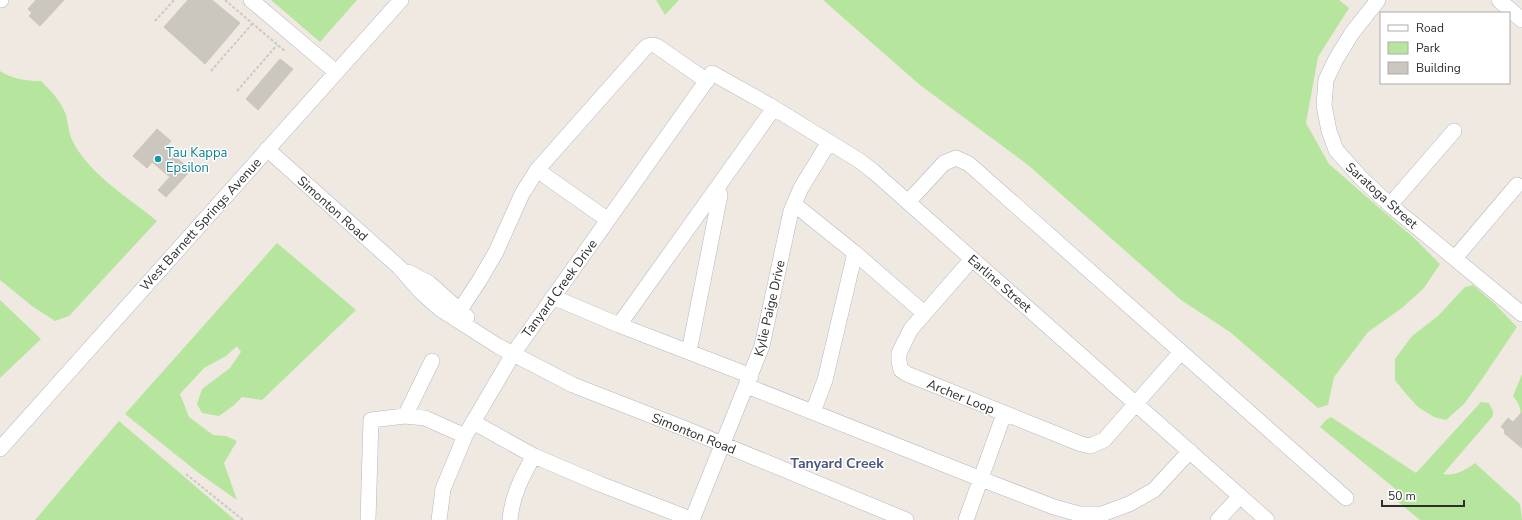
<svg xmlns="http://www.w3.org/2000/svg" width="1522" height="520" viewBox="0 0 1522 520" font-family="'Nunito Sans',sans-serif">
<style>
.green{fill:#b6e59e}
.building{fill:#cbc7bf;stroke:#cbc5ba}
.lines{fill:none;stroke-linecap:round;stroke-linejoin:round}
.minor-casing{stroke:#b4b7c1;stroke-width:16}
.path{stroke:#c9c9c9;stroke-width:2;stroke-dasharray:3 2;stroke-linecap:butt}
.minor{stroke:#fff;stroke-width:15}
.culture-dot{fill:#0f9aa8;stroke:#fff;stroke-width:1.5}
.labels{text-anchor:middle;stroke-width:3;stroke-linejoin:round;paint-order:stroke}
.culture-label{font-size:13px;fill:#0d838f;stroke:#fff;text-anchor:start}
.street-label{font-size:13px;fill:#2e2e2e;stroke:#fff}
.neighbourhood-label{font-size:14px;font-weight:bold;fill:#4d5680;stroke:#fff}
</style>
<rect width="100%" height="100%" fill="#efe9e1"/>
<path class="green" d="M271,0H357L320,42Z
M656,0H679L665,15Z
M823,0H1339L1349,8L1318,57L1306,123L1329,164L1415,239L1440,264L1424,288L1402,308L1368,332L1334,377L1328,405L1318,408L1230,332L1181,300L1028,165L920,85Z
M0,71C13,79 26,81 41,81C51,91 61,101 66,115C68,124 69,134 73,142C91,176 128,197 157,221L69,316L55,321L32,306L0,280Z
M277,243L356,310L262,400L242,397L233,406L219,416L202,413L197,404L202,389L230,368L241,352L237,346L226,356L204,368L180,394L189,417L213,435L226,436L237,441L224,463L237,500L200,474L125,414Z
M1473,285L1495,304L1517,327L1482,379L1464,404L1446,420L1434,417L1418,407L1406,394L1395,380V359L1412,336L1438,316L1465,287Z
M0,300L41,339L0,378Z
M1522,374V417L1520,415C1522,408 1517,401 1513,396Z
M1481,402L1489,403L1493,411V416L1443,474C1455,476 1466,470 1475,463L1520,504L1522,520H1420L1398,502L1404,496L1320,427L1326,420L1331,417L1416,473Z
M119,421L235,520H35Z"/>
<path class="building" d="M36,0H64L40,26L29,16L32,13L28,9Z
M188,0H212L240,23L205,64L164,27Z
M280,59L293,69L258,110L246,99Z
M157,129L171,141L165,148L191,170L166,197L158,190L170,177L152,162L147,168L133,156Z
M1522,412V448L1504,433L1505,430L1501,427L1508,418L1513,422Z"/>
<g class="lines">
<g class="minor-casing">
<path id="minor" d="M0,0H1
M251,0L336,72
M1378,0L1352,33L1336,59L1326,80L1324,105L1329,131L1336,150L1361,178L1390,205L1522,314
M1499,0L1522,20
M267,149L399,267L422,293L440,309L498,346L573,385L686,429L906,520
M537,170L608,220
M908,202L944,163L956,158L969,164L1346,498
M794,204L855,253L924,313
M1390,205L1454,131
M1455,258L1517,185
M972,259L911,329L899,353V361L901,370L907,374L1081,444L1090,446L1104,440L1181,352
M408,272L429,283L467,317
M553,297L619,325L751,376
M460,310L479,281L496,252L522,194L537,170L645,48C650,44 653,44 658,47L707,81
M619,325L774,108
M689,352L720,195L717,188
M747,386L981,479L1054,507L1079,514H1102L1129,504L1154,490L1190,451
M813,412L825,380L855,253
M405,416L432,361
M473,422L534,456L600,484L693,520
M0,449L401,0
M368,520L371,420L405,416L425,418L465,436
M439,520L443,489L465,436L513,354L712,73L769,105L860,161L874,172L1267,520
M510,520C512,496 522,476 534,456
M692,520L762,346L791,211L801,188L829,142
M966,520L1004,414
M1218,520L1240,496"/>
</g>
<path class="path" d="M225,0L286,52
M155,21L174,0
M211,71L252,24
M237,91L277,45
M186,474L243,520"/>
<use href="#minor" class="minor"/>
</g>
<circle class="culture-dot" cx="158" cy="159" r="4"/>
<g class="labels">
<g class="culture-label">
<text x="166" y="157">Tau Kappa<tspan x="166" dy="15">Epsilon</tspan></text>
</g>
<g class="street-label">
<text transform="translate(1382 195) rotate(42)" y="5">Saratoga Street</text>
<text transform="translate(333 208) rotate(42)" y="5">Simonton Road</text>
<text transform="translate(200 224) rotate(-48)" y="5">West Barnett Springs Avenue</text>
<text transform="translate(1000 283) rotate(41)" y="5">Earline Street</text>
<text transform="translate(559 288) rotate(-54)" y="5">Tanyard Creek Drive</text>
<text transform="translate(769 308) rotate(-77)" y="5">Kylie Paige Drive</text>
<text transform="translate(961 396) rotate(22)" y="5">Archer Loop</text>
<text transform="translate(694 433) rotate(22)" y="5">Simonton Road</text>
</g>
<g class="neighbourhood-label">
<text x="837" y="468">Tanyard Creek</text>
</g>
</g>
<rect x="1380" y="12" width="130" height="72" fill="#ffffff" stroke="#ababab"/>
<rect x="1388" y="25" width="20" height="6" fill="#ffffff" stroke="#ababab"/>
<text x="1416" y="32" font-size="12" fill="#2e2e2e">Road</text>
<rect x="1388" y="42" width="20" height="12" fill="#b6e59e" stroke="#ababab"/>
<text x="1416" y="52" font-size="12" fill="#2e2e2e">Park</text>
<rect x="1388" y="62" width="20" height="12" fill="#cbc7bf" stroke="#ababab"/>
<text x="1416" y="72" font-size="12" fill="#2e2e2e">Building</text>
<path d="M1382 500v6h82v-6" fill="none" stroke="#2e2e2e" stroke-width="2"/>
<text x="1388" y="500" font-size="12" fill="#2e2e2e" stroke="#ffffff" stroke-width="3" paint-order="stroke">50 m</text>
</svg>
